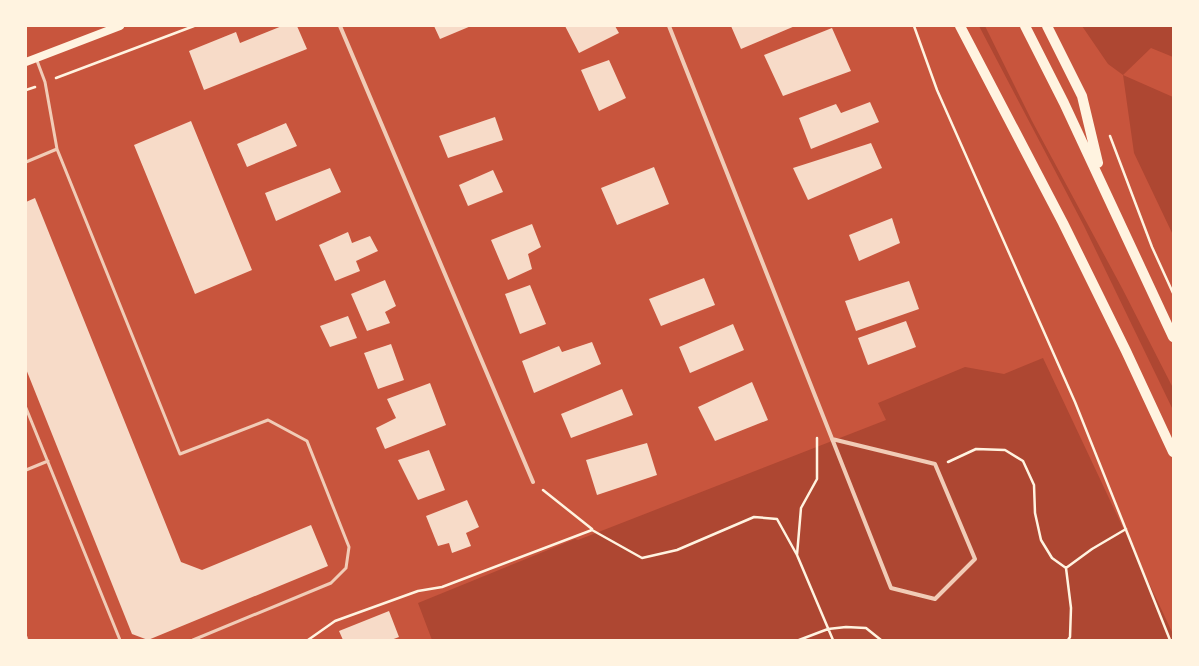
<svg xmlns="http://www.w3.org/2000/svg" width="1199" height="666" viewBox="0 0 1199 666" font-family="'Roboto Serif',serif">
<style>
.green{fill:#ae4732}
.building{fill:#f7dbc8}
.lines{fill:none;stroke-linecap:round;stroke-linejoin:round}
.path{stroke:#fff3e0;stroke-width:2.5}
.service{stroke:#f1ccb7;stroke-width:3}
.minor{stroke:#f1ccb7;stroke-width:4}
.secondary{stroke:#fff3e0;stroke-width:8}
.primary{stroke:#fff3e0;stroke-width:10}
</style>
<rect width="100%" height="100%" fill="#c8553d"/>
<path class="green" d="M979,26H985L1032,121L1122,288L1173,388V410L1084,226Z
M1082,26H1173V57L1151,48L1123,75L1173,97V235L1134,153L1123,75L1108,64Z
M1043,358L1173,634V640H432L418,603L575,539L578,540L886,420L878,403L965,367L1004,374Z"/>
<path class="building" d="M282,26H297L307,49L204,90L189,51L236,32L240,43Z
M434,26H471L440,39Z
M565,26H615L619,33L579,53Z
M731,26H795L741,49Z
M832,28L851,71L783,96L764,55Z
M609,60L626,98L599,111L581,70Z
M870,102L879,122L811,149L799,118L836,104L841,113Z
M495,117L503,140L448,158L439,136Z
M191,121L252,270L195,294L134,145Z
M286,123L297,146L247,167L237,144Z
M871,143L882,168L808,200L793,168Z
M654,167L669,204L617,225L601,188Z
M330,168L341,192L276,221L265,193Z
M493,170L503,192L468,206L459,185Z
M35,198L181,562L202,570L311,525L328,566L148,640L132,634L26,369V202Z
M892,218L900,243L859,261L849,235Z
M532,224L541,247L528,254L532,269L508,280L491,240Z
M348,232L352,243L370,236L378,251L356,261L360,271L335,281L319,245Z
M704,278L715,305L661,326L649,299Z
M385,280L396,306L385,312L390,323L367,331L351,294Z
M909,281L919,309L856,331L845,301Z
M530,285L546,324L520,334L505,294Z
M348,316L357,338L330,347L320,326Z
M906,321L916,347L868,365L858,338Z
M733,324L744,350L690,373L679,347Z
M592,342L601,364L534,393L522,361L559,346L562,352Z
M391,344L404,380L378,389L364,353Z
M752,382L768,420L715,441L698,407Z
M430,383L446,425L385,449L376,428L396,418L387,399Z
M622,389L633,415L571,438L561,414Z
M647,443L657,475L597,495L586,460Z
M429,450L445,490L418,500L398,460Z
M467,500L479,527L466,533L471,546L452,553L449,543L438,546L426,516Z
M389,611L399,637L391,640H343L339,631Z"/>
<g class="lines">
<path class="path" d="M914,26L937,90L1075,402L1170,640
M56,78L194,26
M26,90L35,87
M1110,136L1152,247L1173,293
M817,438V479L801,508L797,555L833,640
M948,462L976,449L1005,450L1023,461L1034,485L1035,513L1041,540L1052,558L1066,568L1071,608L1070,637L1068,640
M543,490L592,529
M1066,568L1092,549L1126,529
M308,640L335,621L418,591L442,587L592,530L642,558L677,550L754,517L777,519L797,555
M799,640L828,629L846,627L866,628L881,640"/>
<path class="service" d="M36,58L45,82L57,149L180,454L268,420L307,441L349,547L346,568L331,583L193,640
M26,162L57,149
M26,408L120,640
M26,470L48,461
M26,637L27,640"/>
<path class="minor" d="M340,26L533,482
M669,26L891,588L935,599L975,559L935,464L832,439"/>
<path class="secondary" d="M26,62L120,26"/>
<path class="primary" d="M960,26L1063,223L1126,351L1173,452
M1025,26L1064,103L1173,337
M1047,26L1082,96L1098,163"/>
</g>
<rect width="1199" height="666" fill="none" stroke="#fff3e0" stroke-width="54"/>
</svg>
